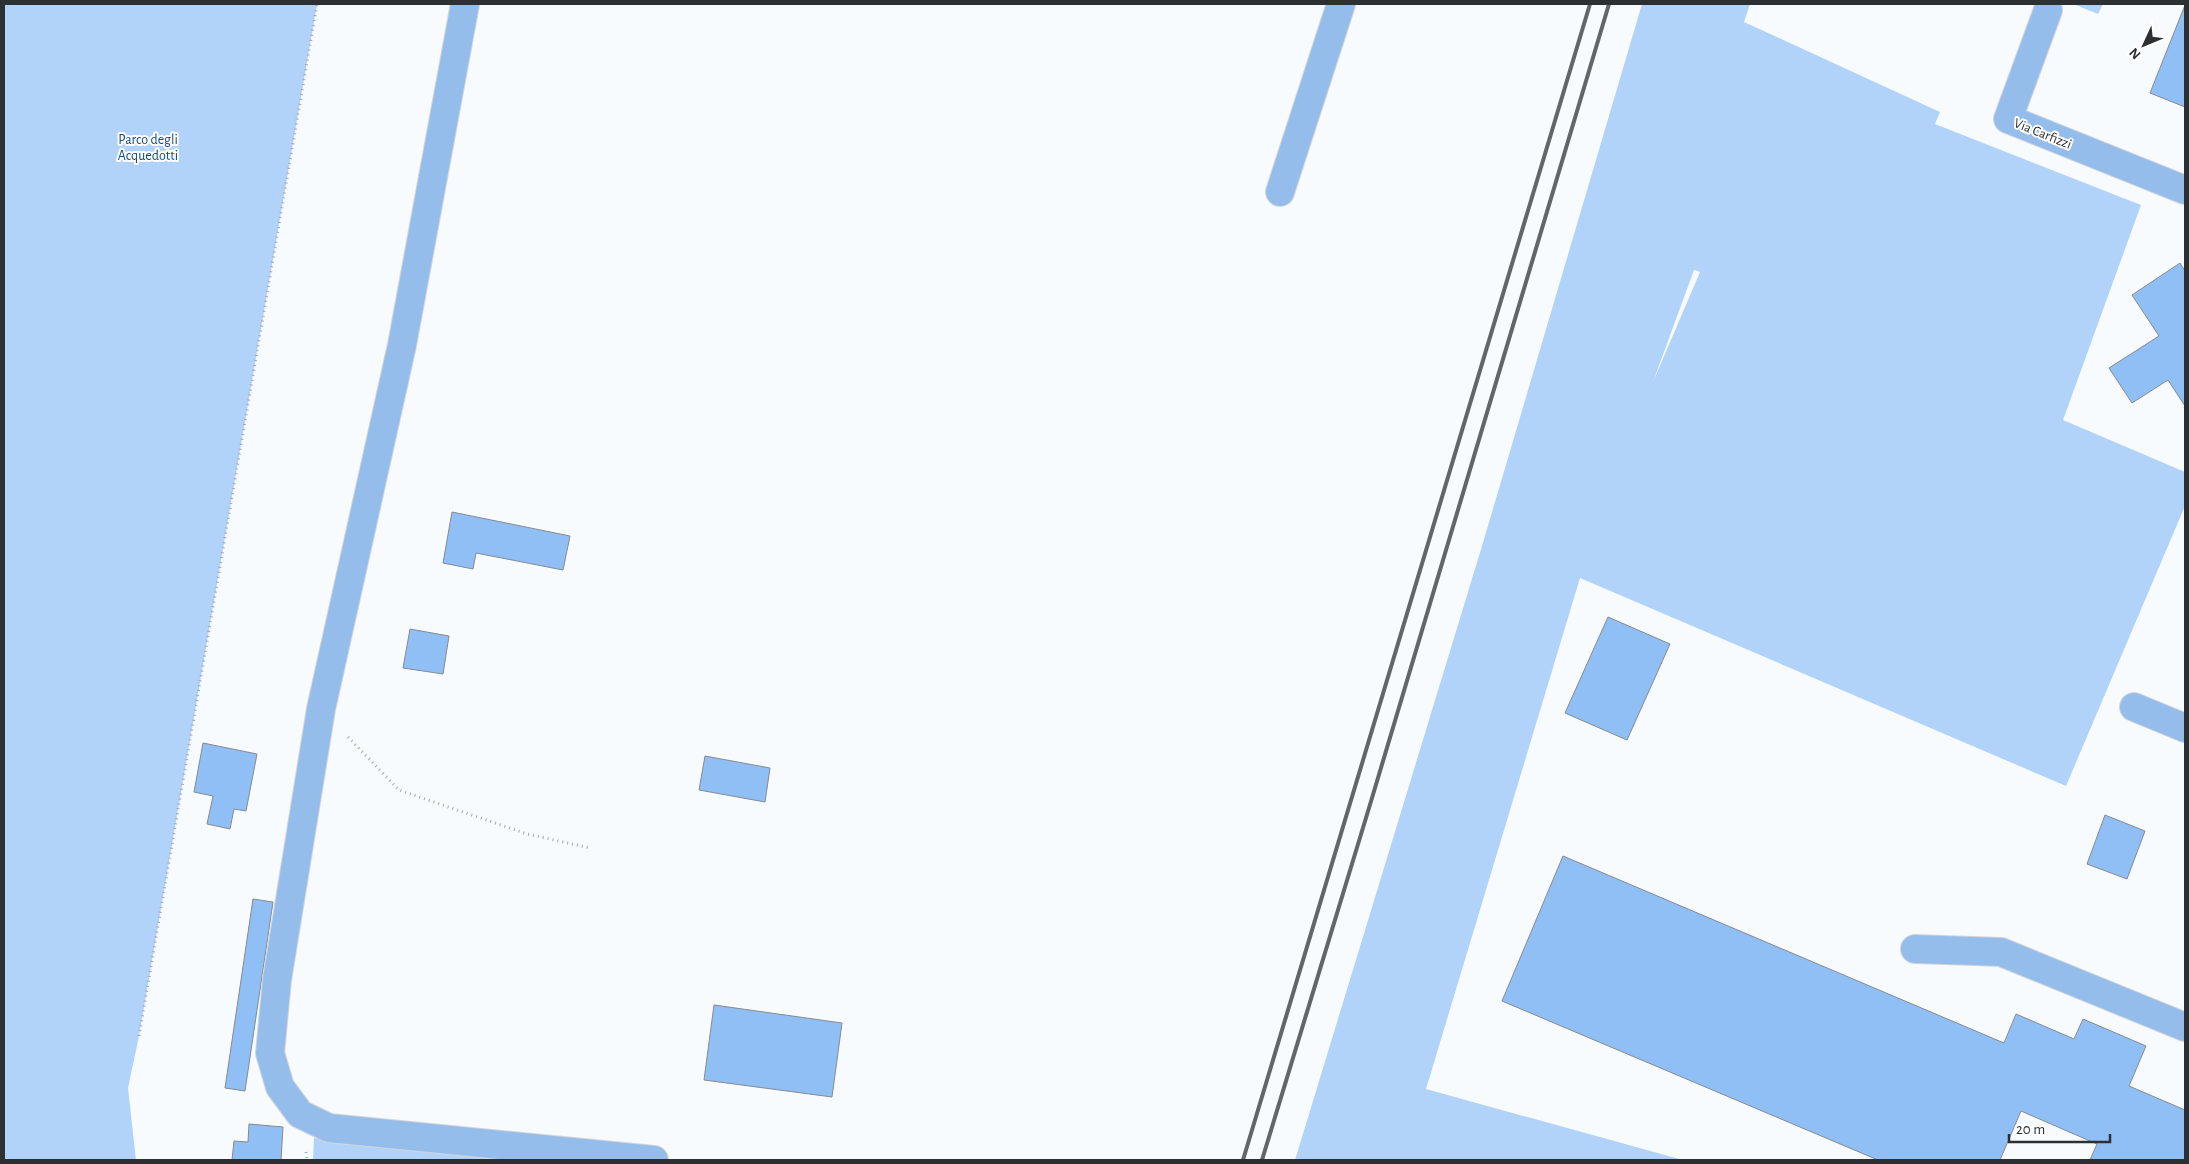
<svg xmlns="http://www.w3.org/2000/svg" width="2189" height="1164" viewBox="0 0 2189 1164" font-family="'Alegreya Sans',sans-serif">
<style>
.green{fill:#b2d3f9;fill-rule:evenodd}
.building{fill:#90bff5;stroke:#858a91}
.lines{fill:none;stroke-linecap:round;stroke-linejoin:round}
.minor-casing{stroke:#d3d6d9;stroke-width:30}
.path{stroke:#a4a7aa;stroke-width:3;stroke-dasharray:1 4;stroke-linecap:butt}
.minor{stroke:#95bdeb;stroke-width:28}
.rail{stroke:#636669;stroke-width:4}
.labels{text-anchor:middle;stroke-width:4;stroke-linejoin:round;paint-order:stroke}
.street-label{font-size:14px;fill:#2d3033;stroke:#fff}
.park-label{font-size:14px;fill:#0e4d89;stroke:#fff}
</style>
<rect width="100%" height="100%" fill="#f8fbfe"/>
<path class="green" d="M4,4H317L139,1036L128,1088L136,1160H4Z
M1642,4H1750L1744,22L1940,112L1935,124L2141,205L2063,420L2185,472V506L2066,786L1580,578L1426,1089L1683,1160H1295L1482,546ZM1695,270L1700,272L1653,382L1694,270Z
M2073,4H2103L2098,14Z
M314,1138L499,1160H313Z"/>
<path class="building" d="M2185,5V107L2150,93Z
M2180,263L2185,271V406L2168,380L2132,403L2109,368L2159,336L2132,295Z
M452,512L570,536L563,570L476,553L473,569L443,563Z
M1608,617L1670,644L1627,740L1565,713Z
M410,629L449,636L443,674L403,668Z
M203,743L257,754L246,811L234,809L230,829L207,824L213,796L194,792Z
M705,756L770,768L765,802L699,790Z
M2105,815L2145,831L2127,879L2087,864Z
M1563,856L2004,1043L2016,1014L2074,1039L2083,1019L2146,1046L2129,1086L2185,1110V1160H2090L2097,1144L2021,1111L2000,1160H1878L1502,1001Z
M253,899L273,902L245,1091L225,1088Z
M714,1005L842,1023L832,1097L704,1080Z
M249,1124L283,1127L281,1160H232L234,1141L248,1142Z"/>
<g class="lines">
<g class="minor-casing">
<path id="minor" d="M465,4L402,345L321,709L277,980L270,1053L280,1087L300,1114L329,1128L654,1160
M2048,10L2008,119L2185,190
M1280,192L1341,4
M2134,707L2185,728
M1915,949L2001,952L2185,1027"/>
</g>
<path class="path" d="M348,737L399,790L527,834L590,848
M139,1036L317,4
M306,1152L307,1160"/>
<use href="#minor" class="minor"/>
<path class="rail" d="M1243,1160L1590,4
M1262,1160L1369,808L1609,4"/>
</g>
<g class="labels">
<g class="street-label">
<text transform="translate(2043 133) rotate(22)" y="5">Via Carfizzi</text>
</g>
<g class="park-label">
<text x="148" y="144">Parco degli<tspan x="148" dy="16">Acquedotti</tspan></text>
</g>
</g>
<rect width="2189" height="1164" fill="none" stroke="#2d3033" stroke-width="10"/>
<g transform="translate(2144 45) rotate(226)" stroke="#ffffff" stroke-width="4" paint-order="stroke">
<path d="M0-4L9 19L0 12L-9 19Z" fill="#2d3033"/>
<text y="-8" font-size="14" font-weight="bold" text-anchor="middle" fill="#2d3033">N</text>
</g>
<path d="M2009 1134v8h101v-8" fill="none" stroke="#2d3033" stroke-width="2.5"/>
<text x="2016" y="1134" font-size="15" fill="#2d3033" stroke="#ffffff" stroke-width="4" paint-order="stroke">20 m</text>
</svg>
